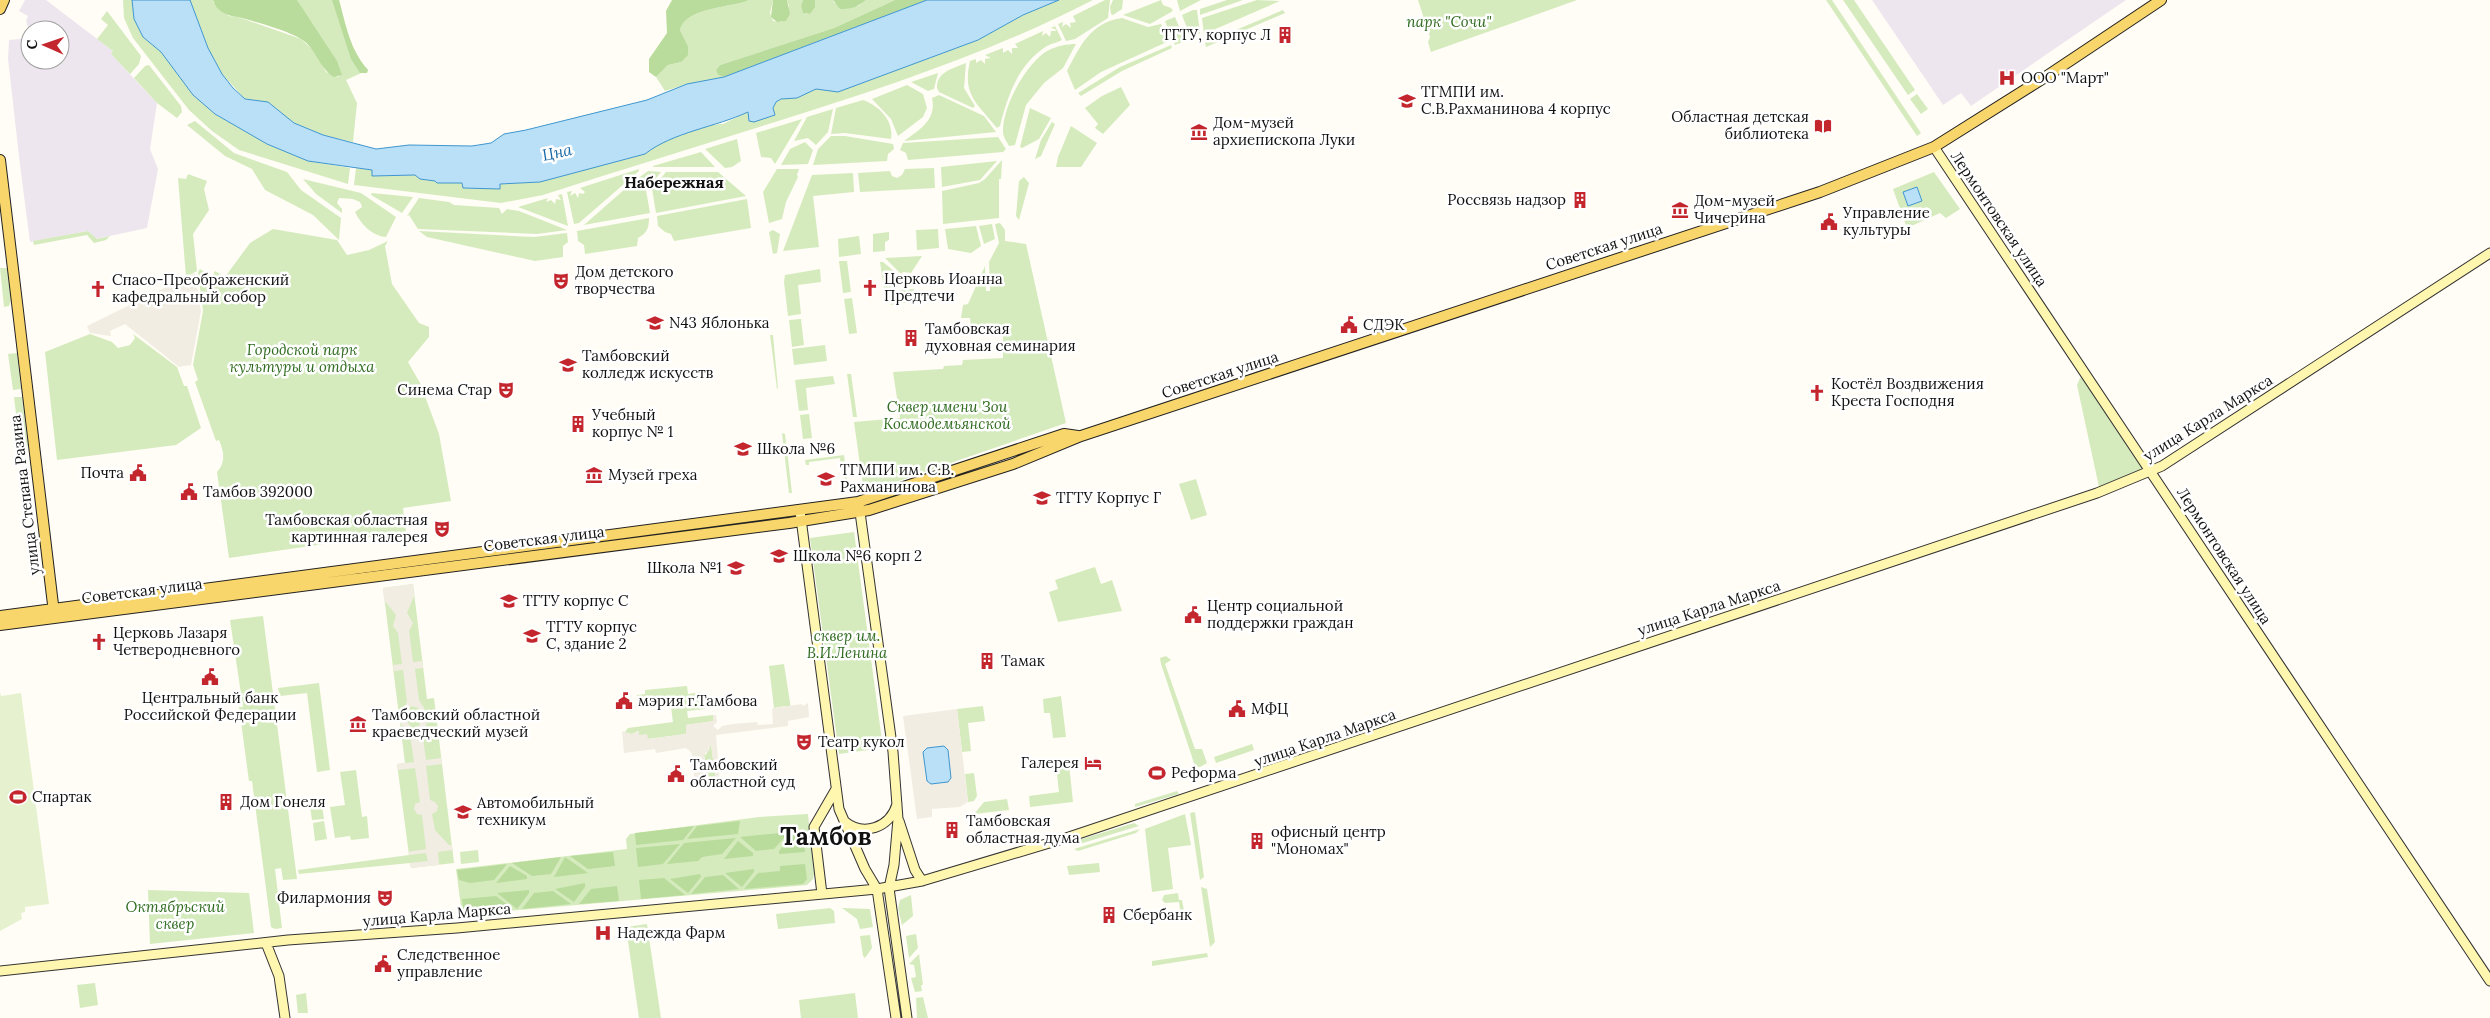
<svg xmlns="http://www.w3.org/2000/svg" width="2490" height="1018" viewBox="0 0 2490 1018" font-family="Lora,serif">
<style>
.industrial{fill:#eee6ef}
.green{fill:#d5ebbd}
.forest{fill:#b9dc9c}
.pitch{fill:#e6f2cf}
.plaza{fill:#f1ede2;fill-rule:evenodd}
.water{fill:#b9e0f7;stroke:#3f96cf}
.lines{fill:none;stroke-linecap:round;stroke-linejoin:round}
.secondary-casing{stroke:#333;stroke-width:11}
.primary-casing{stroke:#222;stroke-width:12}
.secondary{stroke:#fff6b0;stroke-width:9}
.primary{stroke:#f9d66b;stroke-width:10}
.labels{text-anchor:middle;stroke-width:5;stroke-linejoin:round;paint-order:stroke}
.park-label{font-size:15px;font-style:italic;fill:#2f6b1f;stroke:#fff}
.poi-label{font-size:15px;fill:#111;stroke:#fff;text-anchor:start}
.street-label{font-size:15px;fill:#111;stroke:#fff}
.water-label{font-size:16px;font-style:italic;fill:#1768a6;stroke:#fff}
.neighbourhood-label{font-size:16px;font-weight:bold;fill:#111;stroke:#fff}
.town-label{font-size:25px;font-weight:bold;fill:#111;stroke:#fff}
</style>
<rect width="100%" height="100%" fill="#fffdf5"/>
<path class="industrial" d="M25,0H46L113,51L111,54L157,103L150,149L158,169L147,228L96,239L88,231L30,242L20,165L8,59L9,40L30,38V60H60V30H30V33L26,21L28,16L19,11Z
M1872,0H2126L1971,106L1961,93L1943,105Z"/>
<path class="green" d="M123,0H132L134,19L143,37L161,52L193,95L215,114L267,144L308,161L350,168L348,184L239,150L212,131L189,110L133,38L124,18Z
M190,0H213V2L229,16L238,17L301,39L316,53L326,72L338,77L341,74L297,0H339C346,26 350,50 368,70L346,80L357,103L353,142L323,135L294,123L268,102L245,99L222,74L208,48Z
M749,0H773L770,13L773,21L782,22L789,6L787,0H803L801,5L806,14H810L815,0H833L834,3L858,6L866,0H895L834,28L720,65L716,70L718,75L724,77L687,84L665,91L656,77L668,65L681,62L688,46L680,30C685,7 732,8 749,0Z
M1059,0H1093C992,52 884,88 775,122C698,146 621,170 543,195L501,203L354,185L356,168L372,170L373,176L415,175L420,179L463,183V188L499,189L500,184L540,182L645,154L658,144L708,125L723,124L748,112L754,122L774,115L773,109L776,102L781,99L797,98L816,89L838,92L978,40L1023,15Z
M1105,0H1110L1108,18L1075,39L1066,41L1058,24L1063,22L1062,27L1066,24L1071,28L1070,23L1076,22L1073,16Z
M1113,0H1123L1122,9L1113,15L1111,14L1110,7Z
M1161,0L1163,5L1171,8L1173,11L1150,24L1123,15Z
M1177,0H1201L1180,11Z
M1227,0H1243L1200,15V9Z
M1257,0L1280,1L1204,34L1202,18Z
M1418,0H1577L1431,52L1428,42L1430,37Z
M1826,0H1832L1921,133L1917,136Z
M1843,0H1854L1915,90L1908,95Z
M1193,10H1197L1200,33L1191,38L1182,15Z
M1283,10L1285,13L1206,47L1205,43Z
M107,11L141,56L139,64L130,74L111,54L113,51L97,39L108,25L101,19Z
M1175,17L1185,41L1175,45L1165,21Z
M1122,18L1148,27L1161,24L1169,41L1101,72L1075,90L1067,71C1080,46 1091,22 1122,18Z
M1055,26L1062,40C1057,43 1052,43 1047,46C1018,64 1008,95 1000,126L997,128C977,103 962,95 970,61L976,59V63L981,60L985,64V59L991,58L985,55L1003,48V53L1008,50L1012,54V48H1018L1015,44L1043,31L1042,36L1046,33L1050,37L1051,31H1056L1055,29L1051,28Z
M1076,44L1063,68L1044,83L1026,105L1015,145L1009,146C1007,142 1003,137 1003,132C1002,107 1027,61 1049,50C1057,46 1067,44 1076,44Z
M1171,45L1172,48L1122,71L1081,96L1078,93L1120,67Z
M966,63L964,88L975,106L973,108L939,92L937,88C936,72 954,68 966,63Z
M149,65L181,106L182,112L177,118L157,103L134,78L145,66Z
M938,73L934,89L928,91L911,82Z
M907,85L923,94L927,108L923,117L898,136L891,119L872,99Z
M1121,87L1130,105L1103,134L1095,128L1098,124L1085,108L1102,96Z
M1917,94L1928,109L1921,114L1910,99Z
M939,95L984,116L996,132L904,141C919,130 937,120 932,98Z
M863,100C879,106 894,120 891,139L845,133L831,134L836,108Z
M1030,108L1051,118L1039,139L1022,148L1020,147Z
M833,109L828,132L816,145L808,138L794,141L807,117Z
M802,119L775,164L771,158L761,157L756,133Z
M195,121L234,153L287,172L301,190L341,218L339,240L313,215L265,190L252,169L225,156L187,125Z
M1052,122L1055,124L1041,156L1035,159L1041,140Z
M1071,126L1097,143L1081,167H1056L1058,157Z
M831,136H845L893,144L894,149L888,154L887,161L813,165L818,149Z
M998,137L1006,149L1003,152L908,160L906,153L900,150L903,143Z
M737,139L741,161L732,167L725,168L705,149Z
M805,142L813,150L808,164L781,165L790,149Z
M701,152L715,167H653V166Z
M1002,160L1001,179H999V218L943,224L942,191L979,183L985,179Z
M997,161L980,180L942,187L941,167Z
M934,168L935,188L860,192L858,173L890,171L892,176L897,178L902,175L905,169Z
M639,169V171L579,223L574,224L567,192L572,191L570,196L575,193L578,198L579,193L583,194L585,192L580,188Z
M777,169H799L797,175L798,177L786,202L782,219L769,223L763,192Z
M648,171L661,172L649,187L637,179Z
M666,172H718L746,196L656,213L652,189Z
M1934,172L1960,209L1946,218L1940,213L1907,228L1893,189Z
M853,173L854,192L813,196L819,247L783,251L812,175Z
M188,174L207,181L204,189L209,210L193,234L197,271L186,277L178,178L186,179Z
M1024,177L1029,183L1019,220L1016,216L1019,181Z
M303,179L361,193L396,217L386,237C372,236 361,224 355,212L362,207L360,202L353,199L339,198L337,203L342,209V213L316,194Z
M634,181L646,190L650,213L584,225Z
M372,193L413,197L402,213L371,195Z
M562,194L568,226L518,207L548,198L546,202L551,200L555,204L556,199L561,200L558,195Z
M419,198L449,202L454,205L499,208L502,214L507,209L519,211L567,230L537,234L418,229L409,215L407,216Z
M747,199L751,228L674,241L671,234L665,232L658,226L657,216Z
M649,218C649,228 647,233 638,238L637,246L585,254L584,245L578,241L577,231Z
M1000,223L1005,230V241L1026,244L1066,423L864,493L854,422L900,418L893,372L943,369L944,366L962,365L963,360L1003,358V330H971L970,318H961L963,305L968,304L985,266L986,291H990L989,262L999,243L995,224Z
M992,224L995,239L984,244L979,226Z
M976,226L981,246L971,253L948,249L945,229Z
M273,229L337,240L347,255L369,250L388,241L385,246L392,284L419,323L429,327V337L408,362L420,383L439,434L451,501L403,508L406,532L229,558L217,472C226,462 224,452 219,440L216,441L195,382L198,380L193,365L203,311L198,272L200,269L212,277L215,271L225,277L250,243Z
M938,229L939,248L917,250L916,230Z
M773,230L780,234L777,253L773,254L769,232Z
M88,231L97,239L110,236L106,240L94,243L87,235L34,245L33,241Z
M419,231L534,237L567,233L568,242L563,246V257L535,261L427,237Z
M889,232V240L885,242V251L873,252V234Z
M859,236L861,254L839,257L838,239Z
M922,256L911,273L903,272L901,274L885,258Z
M839,261H847L851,292L843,293Z
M880,262H883L900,276L899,286L884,289Z
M0,268H7L11,300L9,306L4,307Z
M820,269L821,282L798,285L801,314L788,316L784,282L785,275Z
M914,289L916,301L890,305L901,290Z
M852,298L857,333L849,334L844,299Z
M801,319L804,345L792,347L789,320Z
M90,334L112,342L118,348L130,345L135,338L133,334L177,367L184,386H187L201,428L176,445L57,460L45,352Z
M770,335H773L778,388L777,389Z
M825,345L827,361L794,365L792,349Z
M17,353L21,389L13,390L8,354Z
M851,374L857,417H853L847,374Z
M833,376L835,384L806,388L808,410L799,411L795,380Z
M2080,378H2086L2144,466L2143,470L2099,487L2077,385Z
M14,397H22L28,446L20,447Z
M809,414L812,438L803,439L800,415Z
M782,433L785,434L792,493H789Z
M844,455L848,485L844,486L845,468H841L840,458L809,462V465H806L805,460Z
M1196,479L1207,515L1191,520L1179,484Z
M854,532L883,748L839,754L810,538Z
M1095,567L1101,584L1112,580L1122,611L1058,622L1049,592L1058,589L1055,580Z
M413,584L427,699L434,698L454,863L411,868L410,863L299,874L298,870L409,855L397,764L405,763L383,588Z
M263,616L297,879L283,880L281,868L275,869L282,928L275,929L271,927L252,781H249L239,707H243L230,620Z
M1166,656L1171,660L1165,664L1195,749H1202L1207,763L1200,767L1195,766L1161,664L1160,658Z
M784,664L791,709H786L785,706L774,708L769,666Z
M319,683L330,770L317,772L307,693L280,696L278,688Z
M687,686L688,694L702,692L705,709L687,711L688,718L713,715L714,721L686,725L687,734L647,739L639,735L638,731L632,734L624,733L628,728L673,722L670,700L637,704V695L645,694V690Z
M1061,696L1066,737L1053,738L1050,713H1044L1043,699Z
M983,706L985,721L968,723L971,751L962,752L957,709Z
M711,744L716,781L708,782L704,753L706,755Z
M1252,744L1254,750L1216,763L1214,757Z
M1069,764L1073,802L1030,807L1029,796L1059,792L1056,765Z
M356,770L362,817L367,816L369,838L351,840L350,836L335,838L330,807L345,805L340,772Z
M974,773L977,796L974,801L968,802L965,774Z
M1177,791L1179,794L1135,807V804Z
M321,799L324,819L312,820L309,800Z
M1007,799L1009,810L974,814L984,802Z
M1195,812L1204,877L1200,880L1190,813Z
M808,814L814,874L813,879L807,885L462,915L456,869L627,849L626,839L630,834L759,817Z
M1185,814L1191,845L1168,848L1173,889L1152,892L1145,829Z
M324,821L327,839L315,841L313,823Z
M1134,823L1139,826L1073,846L1075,841Z
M1140,829L1136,833L1078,851L1074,849Z
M478,850L479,862L461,864L460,852Z
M1099,863L1100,872L1069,875L1067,866Z
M1201,887L1207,889L1215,942L1210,947Z
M148,890L249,893L254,933L150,944Z
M1178,893L1179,900H1182L1185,916H1181L1179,902L1165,903L1162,900L1164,895Z
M911,895L913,916L902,925L898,908L900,900Z
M830,908L834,911L835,923L778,929L776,914Z
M842,908L870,909L873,927L860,929L857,919Z
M647,924L661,1018H639L626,927Z
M916,934L918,948L909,958L906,936Z
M870,935L872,948L865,958L863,956L860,936Z
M1207,953L1208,957L1152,966V961Z
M919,954L923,985H921L922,991L915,992L911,978L916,977L914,965L909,964Z
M95,983L98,1005L80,1008L77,985Z
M306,993L308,1013H298L296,995Z
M855,993L858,1018H801L799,1000Z
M923,997L928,1018H917L916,998Z"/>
<path class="forest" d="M213,0H297L337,61L342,75L334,77C319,68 316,48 301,39C287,30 256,22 238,17C227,16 216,11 213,0Z
M332,0H339C346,26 350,50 368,70L367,73H360L351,59Z
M672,0H749C732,8 685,7 680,30L688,46V55L681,62L668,65L656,77L649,72V59L667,33L666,11Z
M773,0H787L790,14L786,21L777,22L771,17Z
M803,0H815V7L810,14L803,13L801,5Z
M833,0H866C857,7 852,9 840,9Z
M895,0H927L724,77L718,75L716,70L720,65L834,28Z
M740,821L738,834L687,839L697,826Z
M694,826L683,840L636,845L635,833Z
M803,831L805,852L779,854V851L795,832Z
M789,832L774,849L756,851L740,837Z
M736,838L722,854L702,857L698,861L667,864L684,843Z
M738,841L753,853V856L724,859Z
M680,844L663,864L638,867L636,848Z
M613,852L615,866L588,869L570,856Z
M561,857L551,874L532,876L512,863Z
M565,857L588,873L554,877Z
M507,864L494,880L470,883L459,880L457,870Z
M805,864L807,879L803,884L744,889L758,873L780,871V866Z
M510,866L527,876V879L496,883Z
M754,869V872L742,887L725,873Z
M700,874L701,877L688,893L670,879Z
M723,875L739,889L691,894L705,877Z
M664,878L685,895L641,899L639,880Z
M585,883V887L574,902L555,889Z
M617,886L619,901L579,904L591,889Z
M529,890V893L517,909L497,893Z
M553,891L571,904L522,909L534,893Z
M496,896L513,909L464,914L462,899Z"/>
<path class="pitch" d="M0,692L1,696L21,693L49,904L25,907V912L21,913L22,919L0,931Z"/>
<path class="plaza" d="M195,273L201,311L191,365L179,367L125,324L110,331L111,336L90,333L87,326Z
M413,584L414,596L407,613L413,623L409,631L413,662L422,661L423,668L415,669L419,700L426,711L431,712L433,716L427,719L426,728L422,731L426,760L441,758L442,764L426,766L430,800L435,802L438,806L437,811L432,814L435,830L449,845H452L453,850L438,852L439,865L411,868L410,863L428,861L426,853L409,855L408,852L426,849L422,815L417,814L414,809L415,804L420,802L415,768L398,770L397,764L414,762L410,734L400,723L399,713L402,712L407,702L403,670L394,671L393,665L402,664L398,633L393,626L396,615L384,600L383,588ZM411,706L418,708L421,716L420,724L415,729L410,726L407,720V712Z
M808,703L809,717L788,721V726L716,735L720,784L695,788L692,753L686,748L656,753L655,749L624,753L622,731L632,734L639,731V735L647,734L648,739L686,734V725L713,721V715H716L717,722L713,726L718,730L722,726L733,724L757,722L758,725L773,724L772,709L774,708L802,704L803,706ZM711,745L716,781L708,782L704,754L710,750L708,748Z
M957,709L968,802L960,807L932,809V817L917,819L903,716Z"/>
<path class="water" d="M132,0H190L208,48L222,74L233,88L245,99L268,102L294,123L323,135L376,149L409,145L472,146L491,143L504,134L526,130L647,100L687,84L724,77L927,0H1059L1023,15L978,40L838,92L816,89L797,98L781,99L776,102L773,108L775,115L754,122L749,121L748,112C716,127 673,132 645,154L540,182L500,184V189L463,188L462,183H437L435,181L420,179L415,175L372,176V170L308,161L267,144L215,114L193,95L161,52L143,37L134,19Z
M1917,187L1922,201L1908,206L1903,192Z
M944,746L948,750L951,778L948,782L931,784L927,781L923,752L927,748Z"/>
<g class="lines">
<g class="secondary-casing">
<path id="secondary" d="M1934,147L2490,981
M859,505L893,752L898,819L894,865L889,888L907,1018
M800,511L839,809L865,869L877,889L896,1018
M844,821C863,837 890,828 897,804
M899,821L915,870L922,881
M822,894L814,827L836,789
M266,943L279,976L285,1018
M0,971L288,940L457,928L877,889L922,881L1066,838L2097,493L2162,466L2490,253"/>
</g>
<g class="primary-casing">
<path id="primary" d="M0,9L4,0
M0,160L54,613
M0,616L858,502L1064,434L1078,436
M0,625L789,523L869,510L1013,464L1081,436L1820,192L1934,147L2047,76L2161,0"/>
</g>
<use href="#secondary" class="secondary"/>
<use href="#primary" class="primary"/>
</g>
<defs>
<g id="building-bare" transform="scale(1.35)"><path d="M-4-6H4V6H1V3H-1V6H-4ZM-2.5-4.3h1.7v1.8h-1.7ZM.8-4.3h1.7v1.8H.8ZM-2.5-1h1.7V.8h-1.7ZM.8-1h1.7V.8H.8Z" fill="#c4262e" stroke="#fff" stroke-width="2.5" paint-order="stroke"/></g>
<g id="hospital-bare" transform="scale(1.35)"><path d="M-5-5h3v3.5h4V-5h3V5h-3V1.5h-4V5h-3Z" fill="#c4262e" stroke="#fff" stroke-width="2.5" paint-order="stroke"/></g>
<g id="university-bare" transform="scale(1.35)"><path d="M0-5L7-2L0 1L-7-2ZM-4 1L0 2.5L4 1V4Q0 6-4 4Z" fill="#c4262e" stroke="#fff" stroke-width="2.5" paint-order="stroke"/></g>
<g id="library-bare" transform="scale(1.35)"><path d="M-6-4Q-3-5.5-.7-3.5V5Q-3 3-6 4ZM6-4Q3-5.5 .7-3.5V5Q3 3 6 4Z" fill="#c4262e" stroke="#fff" stroke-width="2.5" paint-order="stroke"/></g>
<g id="museum-bare" transform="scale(1.35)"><path d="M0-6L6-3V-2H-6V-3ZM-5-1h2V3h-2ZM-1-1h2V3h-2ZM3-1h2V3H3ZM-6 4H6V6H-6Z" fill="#c4262e" stroke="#fff" stroke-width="2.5" paint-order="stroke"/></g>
<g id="civic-bare" transform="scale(1.35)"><path d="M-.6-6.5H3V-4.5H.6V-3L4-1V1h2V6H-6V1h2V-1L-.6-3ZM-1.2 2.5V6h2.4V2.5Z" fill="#c4262e" stroke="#fff" stroke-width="2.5" paint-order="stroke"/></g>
<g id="theatre-bare" transform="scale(1.35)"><path d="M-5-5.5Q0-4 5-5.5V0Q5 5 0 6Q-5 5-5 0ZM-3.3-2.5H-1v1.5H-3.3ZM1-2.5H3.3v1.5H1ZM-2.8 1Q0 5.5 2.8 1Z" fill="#c4262e" stroke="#fff" stroke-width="2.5" paint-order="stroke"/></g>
<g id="church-bare" transform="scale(1.35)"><path d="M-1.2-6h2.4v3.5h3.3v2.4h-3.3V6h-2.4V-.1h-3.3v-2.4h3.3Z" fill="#c4262e" stroke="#fff" stroke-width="2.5" paint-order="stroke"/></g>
<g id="school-bare" transform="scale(1.35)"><path d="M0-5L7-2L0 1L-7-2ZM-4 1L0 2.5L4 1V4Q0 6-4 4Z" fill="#c4262e" stroke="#fff" stroke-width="2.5" paint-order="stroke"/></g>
<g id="hotel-bare" transform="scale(1.35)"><path d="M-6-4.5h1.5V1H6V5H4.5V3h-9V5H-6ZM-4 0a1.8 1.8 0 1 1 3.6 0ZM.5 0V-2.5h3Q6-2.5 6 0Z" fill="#c4262e" stroke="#fff" stroke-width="2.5" paint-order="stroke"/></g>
<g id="stadium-bare" transform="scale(1.35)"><path d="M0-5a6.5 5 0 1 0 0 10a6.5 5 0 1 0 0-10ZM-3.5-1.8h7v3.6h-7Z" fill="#c4262e" stroke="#fff" stroke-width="2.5" paint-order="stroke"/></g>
</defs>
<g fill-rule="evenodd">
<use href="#building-bare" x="1285" y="35"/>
<use href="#hospital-bare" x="2007" y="78"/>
<use href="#university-bare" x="1407" y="101"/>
<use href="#library-bare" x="1823" y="126"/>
<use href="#museum-bare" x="1199" y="132"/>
<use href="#building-bare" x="1580" y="200"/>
<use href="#museum-bare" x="1680" y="210"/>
<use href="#civic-bare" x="1829" y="222"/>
<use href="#theatre-bare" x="561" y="281"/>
<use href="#church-bare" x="870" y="288"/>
<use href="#church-bare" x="98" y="289"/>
<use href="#school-bare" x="655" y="323"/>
<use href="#civic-bare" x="1349" y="325"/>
<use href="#building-bare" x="911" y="338"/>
<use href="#university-bare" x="568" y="365"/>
<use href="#theatre-bare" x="506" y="390"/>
<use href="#church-bare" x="1817" y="393"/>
<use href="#building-bare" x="578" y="424"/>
<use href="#school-bare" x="743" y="449"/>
<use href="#civic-bare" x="138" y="473"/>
<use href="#museum-bare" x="594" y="475"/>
<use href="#university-bare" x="826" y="479"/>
<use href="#civic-bare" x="189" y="492"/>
<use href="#university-bare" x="1042" y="498"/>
<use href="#theatre-bare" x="442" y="529"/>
<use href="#school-bare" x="779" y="556"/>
<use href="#school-bare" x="736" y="568"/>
<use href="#university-bare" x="509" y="601"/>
<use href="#civic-bare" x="1193" y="615"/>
<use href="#university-bare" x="532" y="636"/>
<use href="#church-bare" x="99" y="642"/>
<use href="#building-bare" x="987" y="661"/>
<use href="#civic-bare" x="210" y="677"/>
<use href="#civic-bare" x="624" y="701"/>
<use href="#civic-bare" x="1237" y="709"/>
<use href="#museum-bare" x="358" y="724"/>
<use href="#theatre-bare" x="804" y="742"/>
<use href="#hotel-bare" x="1093" y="763"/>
<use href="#stadium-bare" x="1157" y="773"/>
<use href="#civic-bare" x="676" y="774"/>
<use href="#stadium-bare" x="18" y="797"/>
<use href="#building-bare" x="226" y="802"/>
<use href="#university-bare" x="463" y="812"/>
<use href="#building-bare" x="952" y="830"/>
<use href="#building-bare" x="1257" y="841"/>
<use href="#theatre-bare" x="385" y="898"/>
<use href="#building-bare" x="1109" y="915"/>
<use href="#hospital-bare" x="603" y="933"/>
<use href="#civic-bare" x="383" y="964"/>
</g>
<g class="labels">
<g class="park-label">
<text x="1449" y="27">парк "Сочи"</text>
<text x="302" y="355">Городской парк<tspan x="302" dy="17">культуры и отдыха</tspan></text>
<text x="947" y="412">Cквер имени Зои<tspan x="947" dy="17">Космодемьянской</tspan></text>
<text x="847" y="641">сквер им.<tspan x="847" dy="17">В.И.Ленина</tspan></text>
<text x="175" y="912">Октябрьский<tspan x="175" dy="17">сквер</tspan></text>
</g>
<g class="poi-label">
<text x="1271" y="40" text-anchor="end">ТГТУ, корпус Л</text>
<text x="2021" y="83">ООО "Март"</text>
<text x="1421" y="97">ТГМПИ им.<tspan x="1421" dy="17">С.В.Рахманинова 4 корпус</tspan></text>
<text x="1809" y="122" text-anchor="end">Областная детская<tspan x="1809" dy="17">библиотека</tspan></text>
<text x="1213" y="128">Дом-музей<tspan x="1213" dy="17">архиепископа Луки</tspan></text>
<text x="1566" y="205" text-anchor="end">Россвязь надзор</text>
<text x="1694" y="206">Дом-музей<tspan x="1694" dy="17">Чичерина</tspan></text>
<text x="1843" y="218">Управление<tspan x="1843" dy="17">культуры</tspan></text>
<text x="575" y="277">Дом детского<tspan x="575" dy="17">творчества</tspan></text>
<text x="884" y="284">Церковь Иоанна<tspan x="884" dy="17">Предтечи</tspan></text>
<text x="112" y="285">Спасо-Преображенский<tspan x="112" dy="17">кафедральный собор</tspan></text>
<text x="669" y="328">N43 Яблонька</text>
<text x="1363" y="330">СДЭК</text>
<text x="925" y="334">Тамбовская<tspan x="925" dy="17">духовная семинария</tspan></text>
<text x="582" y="361">Тамбовский<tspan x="582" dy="17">колледж искусств</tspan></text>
<text x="1831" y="389">Костёл Воздвижения<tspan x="1831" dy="17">Креста Господня</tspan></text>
<text x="492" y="395" text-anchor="end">Синема Стар</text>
<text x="592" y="420">Учебный<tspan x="592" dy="17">корпус № 1</tspan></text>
<text x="757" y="454">Школа №6</text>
<text x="840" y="475">ТГМПИ им. С.В.<tspan x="840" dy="17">Рахманинова</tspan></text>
<text x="124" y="478" text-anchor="end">Почта</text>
<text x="608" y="480">Музей греха</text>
<text x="203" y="497">Тамбов 392000</text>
<text x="1056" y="503">ТГТУ Корпус Г</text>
<text x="428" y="525" text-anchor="end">Тамбовская областная<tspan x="428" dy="17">картинная галерея</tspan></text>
<text x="793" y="561">Школа №6 корп 2</text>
<text x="722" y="573" text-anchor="end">Школа №1</text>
<text x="523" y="606">ТГТУ корпус С</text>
<text x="1207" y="611">Центр социальной<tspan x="1207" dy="17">поддержки граждан</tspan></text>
<text x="546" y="632">ТГТУ корпус<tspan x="546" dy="17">С, здание 2</tspan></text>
<text x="113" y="638">Церковь Лазаря<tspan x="113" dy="17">Четверодневного</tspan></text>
<text x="1001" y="666">Тамак</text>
<text x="210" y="703" text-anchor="middle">Центральный банк<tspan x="210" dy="17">Российской Федерации</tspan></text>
<text x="638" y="706">мэрия г.Тамбова</text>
<text x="1251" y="714">МФЦ</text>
<text x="372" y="720">Тамбовский областной<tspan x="372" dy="17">краеведческий музей</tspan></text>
<text x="818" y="747">Театр кукол</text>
<text x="1079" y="768" text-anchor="end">Галерея</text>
<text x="690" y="770">Тамбовский<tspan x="690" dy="17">областной суд</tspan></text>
<text x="1171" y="778">Реформа</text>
<text x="32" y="802">Спартак</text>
<text x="240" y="807">Дом Гонеля</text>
<text x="477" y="808">Автомобильный<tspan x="477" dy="17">техникум</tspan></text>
<text x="966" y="826">Тамбовская<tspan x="966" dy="17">областная дума</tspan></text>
<text x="1271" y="837">офисный центр<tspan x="1271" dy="17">"Мономах"</tspan></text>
<text x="371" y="903" text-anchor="end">Филармония</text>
<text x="1123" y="920">Сбербанк</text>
<text x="617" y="938">Надежда Фарм</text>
<text x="397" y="960">Следственное<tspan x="397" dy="17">управление</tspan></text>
</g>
<g class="street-label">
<text transform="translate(1999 219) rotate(56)" y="5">Лермонтовская улица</text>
<text transform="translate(1604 247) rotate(-18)" y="5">Советская улица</text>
<text transform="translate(1220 375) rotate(-18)" y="5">Советская улица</text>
<text transform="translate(2208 418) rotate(-32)" y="5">улица Карла Маркса</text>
<text transform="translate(25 495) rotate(-97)" y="5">улица Степана Разина</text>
<text transform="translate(544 539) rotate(-7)" y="5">Советская улица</text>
<text transform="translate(2224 556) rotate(57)" y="5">Лермонтовская улица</text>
<text transform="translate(142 591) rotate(-7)" y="5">Советская улица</text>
<text transform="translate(1709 608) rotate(-18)" y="5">улица Карла Маркса</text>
<text transform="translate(1325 738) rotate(-19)" y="5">улица Карла Маркса</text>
<text transform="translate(437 915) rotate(-5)" y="5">улица Карла Маркса</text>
</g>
<g class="water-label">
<text transform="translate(557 152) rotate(-12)" y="6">Цна</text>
</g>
<g class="neighbourhood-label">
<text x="674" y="188">Набережная</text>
</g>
<g class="town-label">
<text x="826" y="845">Тамбов</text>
</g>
</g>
<g transform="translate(45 45) rotate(272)"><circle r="24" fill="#ffffff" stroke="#a0a0a0"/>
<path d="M0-4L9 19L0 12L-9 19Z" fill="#c4262e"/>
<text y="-8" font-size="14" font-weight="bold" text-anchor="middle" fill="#111111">С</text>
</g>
</svg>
